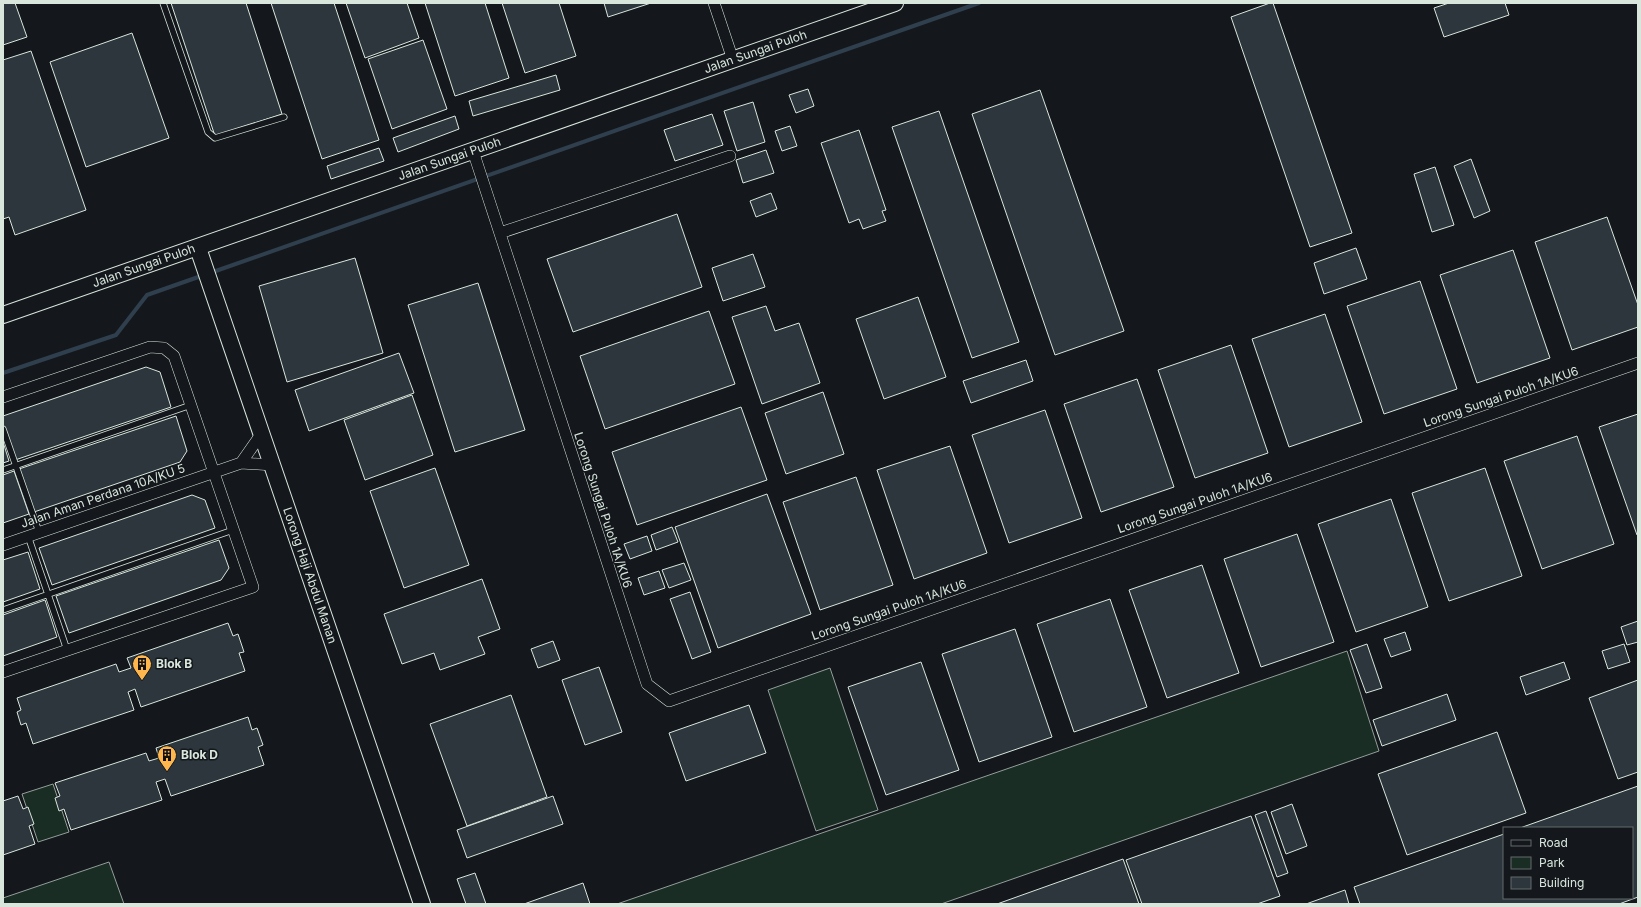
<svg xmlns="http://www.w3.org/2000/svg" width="1641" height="907" viewBox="0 0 1641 907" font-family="Inter,sans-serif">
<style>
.green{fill:#1a2d24;stroke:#939e99}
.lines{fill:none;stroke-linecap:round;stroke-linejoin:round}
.stream{stroke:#2f3f4d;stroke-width:4}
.building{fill:#2c363c;stroke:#d8e6dc}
.lane-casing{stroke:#d8e6dc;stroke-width:7}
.street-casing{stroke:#d8e6dc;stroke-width:12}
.secondary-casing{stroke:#d8e6dc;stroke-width:18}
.lane{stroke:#14181c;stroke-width:5.5}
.street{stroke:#14181c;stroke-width:11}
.secondary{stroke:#14181c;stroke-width:16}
.labels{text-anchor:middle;stroke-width:3;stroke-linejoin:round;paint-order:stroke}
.street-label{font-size:12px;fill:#d8e6dc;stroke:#14181c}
.poi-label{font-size:12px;font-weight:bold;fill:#d8e6dc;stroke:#14181c;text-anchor:start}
</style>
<rect width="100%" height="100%" fill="#14181c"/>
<path class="green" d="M1347,651L1379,751L941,904H617Z
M830,668L878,810L816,831L768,690Z
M53,784L69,832L38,842L22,794Z
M109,862L124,904H3V898Z"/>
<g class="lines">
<path class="stream" d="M210,273L979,3
M3,373L116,335L147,295L204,275"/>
</g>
<path class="building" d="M3,3H15L27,37L3,45Z
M171,3H246L282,114L215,136Z
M271,3H334L379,140L322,159Z
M346,3H407L419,38L365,58Z
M425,3H485L509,78L455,96Z
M502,3H559L576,56L525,73Z
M604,3H651L608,17Z
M1270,3H1273L1352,233L1310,247L1231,17Z
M1449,3H1505L1509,15L1444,37L1434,8Z
M132,33L169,138L86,167L50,62Z
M423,40L447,109L392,129L368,59Z
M31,51L86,210L15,235L9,217L3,219V60Z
M556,75L560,90L473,116L469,101Z
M808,89L814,106L796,113L789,95Z
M1040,90L1124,331L1055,355L972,114Z
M753,102L765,142L737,151L724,111Z
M939,111L1019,342L972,358L892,127Z
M712,114L723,145L675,161L664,130Z
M455,116L459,129L398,152L393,138Z
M790,126L797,146L782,151L775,131Z
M859,130L886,210L882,211L886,221L863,229L859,219L849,223L821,143Z
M379,148L384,161L331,179L327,166Z
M766,150L774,173L743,183L736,160Z
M1471,159L1490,211L1474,218L1454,166Z
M1435,167L1454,225L1432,232L1414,174Z
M771,193L777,209L756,217L750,201Z
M677,214L702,287L573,332L547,259Z
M1607,217L1638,305V327L1572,350L1535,242Z
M1356,248L1367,279L1324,294L1314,263Z
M1513,250L1550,358L1477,383L1440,275Z
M753,254L765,287L723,301L712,268Z
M355,258L383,353L287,382L259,286Z
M1420,281L1457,389L1384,414L1347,306Z
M478,283L525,430L455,452L408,305Z
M918,297L946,377L884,399L856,319Z
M766,306L775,331L799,323L820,383L762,404L732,317Z
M709,311L735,384L605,429L580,356Z
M1325,314L1362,422L1289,447L1252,339Z
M1231,345L1268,453L1195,478L1158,370Z
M399,353L414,393L309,431L295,390Z
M1026,360L1033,381L971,403L963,381Z
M146,367L160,372L171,407L15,460L3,424V416Z
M1137,379L1174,487L1101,512L1064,404Z
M823,392L844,454L786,474L765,413Z
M412,395L433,455L365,480L344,420Z
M741,407L767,480L637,525L612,452Z
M1045,410L1082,518L1009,543L972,435Z
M1638,414V535H1637L1599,427Z
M176,416L187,451L180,462L34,512L19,469Z
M1577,436L1614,544L1542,569L1504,461Z
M3,442L9,461L3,463Z
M950,446L987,553L914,579L877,470Z
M435,468L469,565L404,588L370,491Z
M1485,468L1522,576L1449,601L1412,493Z
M14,471L29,514L3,523V475Z
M856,477L893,585L820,610L783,502Z
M767,494L811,614L718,648L675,527Z
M192,495L205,500L215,528L52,585L39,548Z
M1391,499L1428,607L1356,632L1318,524Z
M672,527L678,542L656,550L651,535Z
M1297,534L1334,642L1261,667L1224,559Z
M647,536L652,551L630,559L624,544Z
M219,540L229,568L221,580L69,633L56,596Z
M28,552L40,589L3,602V560Z
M684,563L691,580L669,588L662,570Z
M1202,565L1239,673L1167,698L1129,590Z
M659,571L665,588L644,595L638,578Z
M482,579L500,629L478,637L485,654L440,670L434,653L402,664L384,614Z
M690,592L711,652L692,659L670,599Z
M1110,599L1147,707L1074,732L1037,624Z
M45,600L57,637L3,656V615Z
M1638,621V642L1627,645L1621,627Z
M228,623L233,636L238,634L244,652L239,653L245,671L141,707L135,689L128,692L134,710L33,744L26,723L21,725L17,712L21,710L17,698L116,664L119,672L131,668L127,658Z
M1015,629L1052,737L979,762L942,654Z
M1405,632L1411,650L1391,657L1384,639Z
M553,641L560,660L538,668L531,649Z
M1367,644L1382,688L1366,693L1350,650Z
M1624,644L1630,662L1608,669L1602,651Z
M921,662L959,770L886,795L848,687Z
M1564,662L1570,679L1526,695L1520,677Z
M599,667L622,732L585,745L562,680Z
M1638,680V772L1618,779L1589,698Z
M1447,694L1456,720L1382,746L1373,720Z
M511,695L547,797L467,826L430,724Z
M749,705L766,753L686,781L669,733Z
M248,717L252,730L257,728L263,745L258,747L264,765L171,796L165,779L156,782L162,800L71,830L64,809L59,811L55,798L60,796L55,783L146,753L149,761L159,758L156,748Z
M1497,732L1526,813L1407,855L1378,774Z
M1638,786V897L1619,904H1360L1354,887L1504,834V898H1632V828H1520Z
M18,796L23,809L28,807L34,824L29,826L35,844L3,855V801Z
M553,796L563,824L467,858L457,830Z
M1292,804L1307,846L1286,854L1271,812Z
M1266,811L1288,873L1277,877L1255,815Z
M1251,816L1280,896L1257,904H1142L1126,860Z
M1123,859L1139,904H997Z
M475,873L486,904H466L457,879Z
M583,883L590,904H524Z
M1345,890L1349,904H1306Z"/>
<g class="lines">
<g class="lane-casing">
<path id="lane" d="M163,3L208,132L215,138L284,117
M3,429L39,532
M3,470L191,405
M28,536L67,650
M3,610L233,530"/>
</g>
<g class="street-casing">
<path id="street" d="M714,3L733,60
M473,151L647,684L669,701L1638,363
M500,233L730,156
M3,397L150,347L164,348L174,356L253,587L3,672
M241,463L262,433
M3,545L241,463L273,465"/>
</g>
<g class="secondary-casing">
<g id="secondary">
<path id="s1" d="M198,248L422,904"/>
<path id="s2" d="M3,315L895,3"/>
</g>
</g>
<use href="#lane" class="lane"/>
<use href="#street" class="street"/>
<use href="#secondary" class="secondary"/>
</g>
<defs>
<g id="building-pin" transform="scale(1)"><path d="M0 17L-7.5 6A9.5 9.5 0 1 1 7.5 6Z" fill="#ffb74d" stroke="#14181c"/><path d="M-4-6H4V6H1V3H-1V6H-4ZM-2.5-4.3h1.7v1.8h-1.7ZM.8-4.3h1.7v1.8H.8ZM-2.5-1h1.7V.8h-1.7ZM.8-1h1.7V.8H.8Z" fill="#111"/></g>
</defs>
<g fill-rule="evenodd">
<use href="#building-pin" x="142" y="664"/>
<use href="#building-pin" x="167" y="755"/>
</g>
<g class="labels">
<g class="street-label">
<text dy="4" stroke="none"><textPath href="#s2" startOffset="797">Jalan Sungai Puloh</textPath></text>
<text dy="4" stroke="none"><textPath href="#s2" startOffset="473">Jalan Sungai Puloh</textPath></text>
<text dy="4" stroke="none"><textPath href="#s2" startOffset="149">Jalan Sungai Puloh</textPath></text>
<text transform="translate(1501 397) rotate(-19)" y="4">Lorong Sungai Puloh 1A/KU6</text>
<text transform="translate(103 496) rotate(-19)" y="4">Jalan Aman Perdana 10A/KU 5</text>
<text transform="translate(1195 503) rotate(-19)" y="4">Lorong Sungai Puloh 1A/KU6</text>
<text transform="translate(603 510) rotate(72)" y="4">Lorong Sungai Puloh 1A/KU6</text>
<text dy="4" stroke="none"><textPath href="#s1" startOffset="346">Lorong Haji Abdul Manan</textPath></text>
<text transform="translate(889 610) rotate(-19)" y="4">Lorong Sungai Puloh 1A/KU6</text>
</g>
<g class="poi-label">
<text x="156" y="668">Blok B</text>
<text x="181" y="759">Blok D</text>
</g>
</g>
<rect width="1641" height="907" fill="none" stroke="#d8e6dc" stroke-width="8"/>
<rect x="1503" y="827" width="130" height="72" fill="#14181c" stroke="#626a69"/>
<rect x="1511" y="840" width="20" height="6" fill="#14181c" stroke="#626a69"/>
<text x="1539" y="847" font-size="12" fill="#d8e6dc">Road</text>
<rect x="1511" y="857" width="20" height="12" fill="#1a2d24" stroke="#626a69"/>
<text x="1539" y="867" font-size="12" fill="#d8e6dc">Park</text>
<rect x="1511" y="877" width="20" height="12" fill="#2c363c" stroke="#626a69"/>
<text x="1539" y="887" font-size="12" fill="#d8e6dc">Building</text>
</svg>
